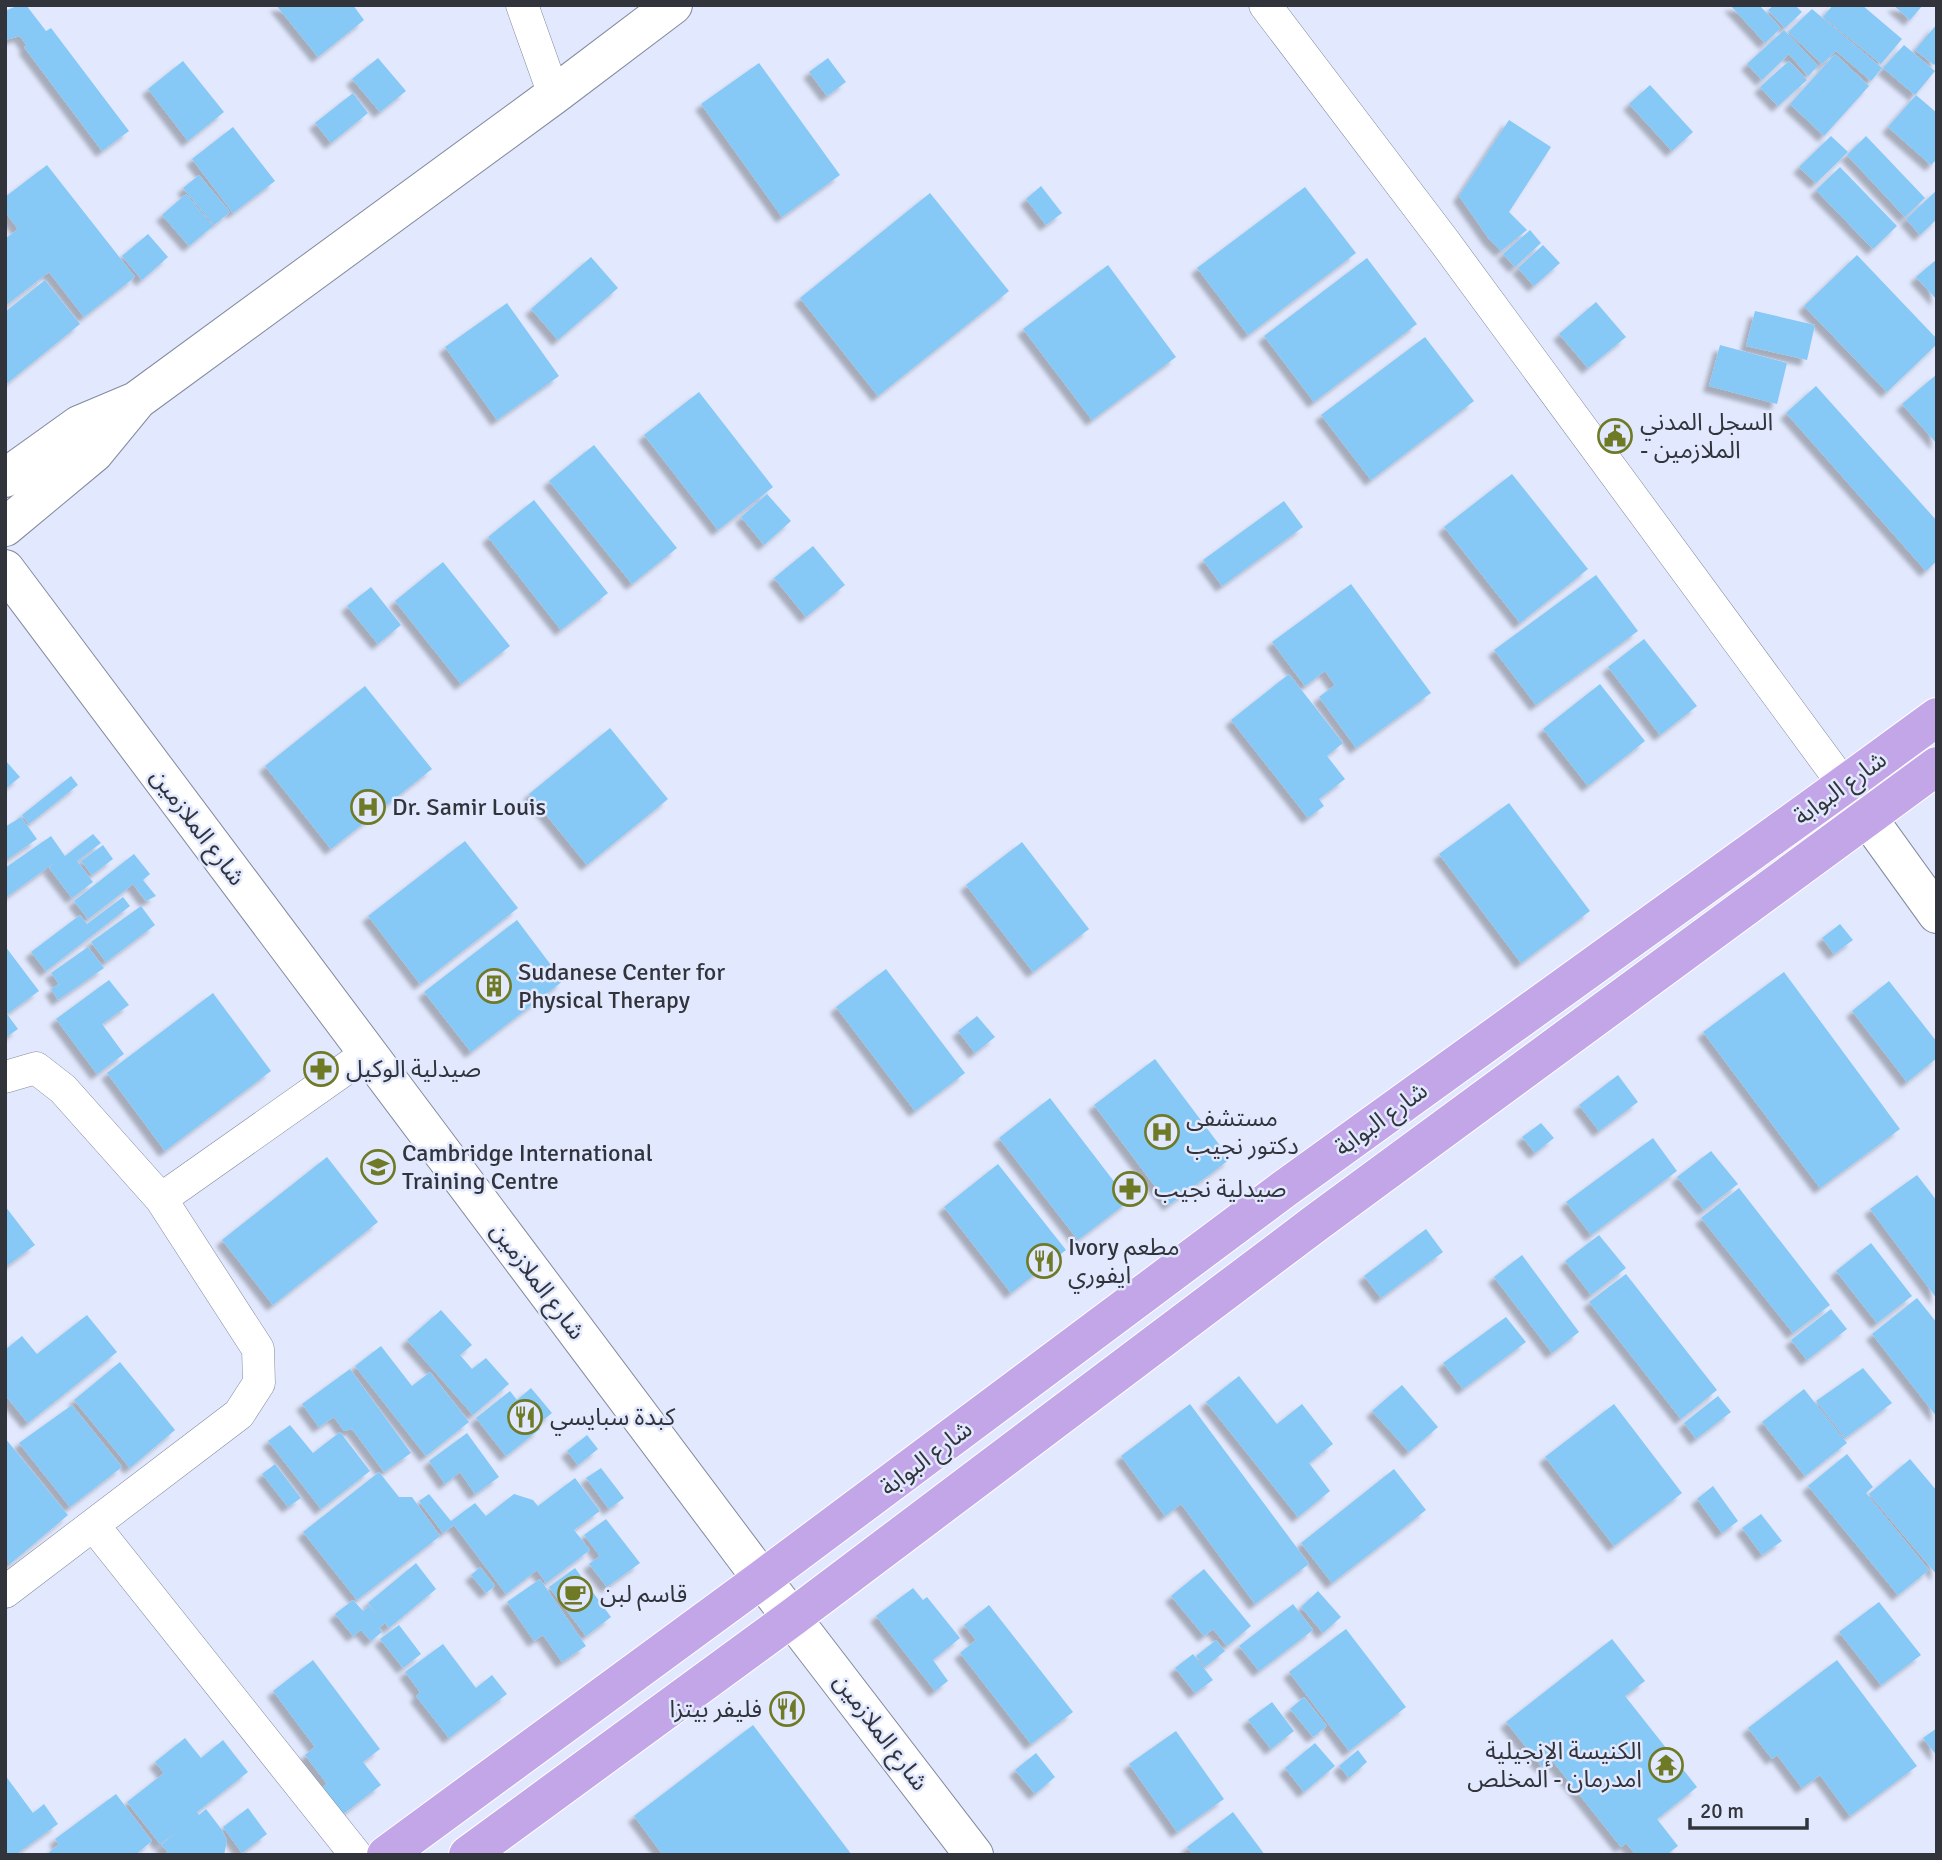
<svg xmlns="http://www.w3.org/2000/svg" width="1942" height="1860" viewBox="0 0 1942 1860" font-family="Signika,'Noto Sans Arabic',sans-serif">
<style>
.building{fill:#86c8f6;filter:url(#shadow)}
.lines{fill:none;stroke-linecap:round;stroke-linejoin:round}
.street-casing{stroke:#848a9d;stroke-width:33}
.secondary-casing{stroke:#848a9d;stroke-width:40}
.primary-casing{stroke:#fff;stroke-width:40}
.street{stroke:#fff;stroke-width:32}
.secondary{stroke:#fff;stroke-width:38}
.primary{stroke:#c3a6e8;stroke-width:38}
.labels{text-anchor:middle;stroke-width:5;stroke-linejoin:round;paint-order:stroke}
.poi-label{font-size:24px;fill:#32343c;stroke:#e2e9fe;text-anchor:start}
.street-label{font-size:24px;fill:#32343c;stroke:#e2e9fe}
</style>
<defs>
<filter id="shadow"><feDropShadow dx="-6" dy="6" stdDeviation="2" flood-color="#0004"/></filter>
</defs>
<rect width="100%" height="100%" fill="#e2e9fe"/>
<path class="building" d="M19,5H26L46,31L51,28L129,131L102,151L24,47L27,46L20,36L5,40V11Z
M276,5H353L364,20L318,57Z
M1730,5H1759L1781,28L1765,43Z
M1774,5H1795L1802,12L1785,28L1768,10Z
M1833,5H1862L1902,39L1881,64L1823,17Z
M1893,5H1923L1910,20Z
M1812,9L1882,68L1871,81L1836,51L1822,64L1788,32Z
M1937,24V62L1934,65L1915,50Z
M1784,30L1818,66L1808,76L1789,54L1762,80L1747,64Z
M1904,45L1935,71L1915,95L1883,68Z
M1835,54L1869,86L1824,136L1790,104Z
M378,58L406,91L380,112L352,79Z
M828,58L846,82L827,96L809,72Z
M183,61L224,112L188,141L148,89Z
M1789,61L1807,80L1778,106L1760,87Z
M759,63L840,175L782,217L701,104Z
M1650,85L1693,132L1672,151L1629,104Z
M353,93L368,113L331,143L315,123Z
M1916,95L1937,113V159L1931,165L1888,127Z
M1509,120L1551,147L1509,212L1527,230L1501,251L1489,239L1459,196Z
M233,127L275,181L233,213L192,159Z
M1831,136L1848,152L1816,183L1799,167Z
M1866,136L1925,198L1905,217L1847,155Z
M47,165L135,277L84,317L49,272L5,306V239L18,229L5,212V197Z
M1840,167L1897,226L1873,249L1816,190Z
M199,175L230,212L214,225L183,188Z
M1041,186L1062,213L1046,225L1026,199Z
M1305,187L1356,253L1248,335L1197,268Z
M1937,190V219L1920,235L1906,219Z
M930,193L1009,291L878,396L800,298Z
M186,194L213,226L189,246L162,215Z
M1530,230L1541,243L1515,267L1503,254Z
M148,234L168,257L142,280L122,256Z
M1543,245L1560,263L1534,286L1518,268Z
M1857,255L1937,339V344L1887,392L1804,306Z
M591,257L618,288L558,340L531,309Z
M1367,258L1417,324L1314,402L1264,336Z
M1937,259V300L1916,277Z
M1108,265L1176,357L1092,420L1023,329Z
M45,280L80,324L5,385V312Z
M1596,302L1626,337L1588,368L1559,334Z
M507,303L559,376L497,420L445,347Z
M1755,311L1815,325L1807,360L1746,346Z
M1425,337L1474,401L1371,480L1321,415Z
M1720,345L1787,363L1777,404L1709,386Z
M1937,374V444L1902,404Z
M1816,386L1937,521V561L1926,571L1786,413Z
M699,392L773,487L718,530L644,435Z
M594,445L677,548L632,584L549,481Z
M1512,474L1588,569L1520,623L1444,527Z
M767,494L791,521L764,545L741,517Z
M534,500L608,593L561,630L488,537Z
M1284,501L1303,527L1222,586L1203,560Z
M813,546L845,585L806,617L774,578Z
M443,562L510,646L461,684L395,601Z
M1596,575L1638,631L1536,705L1494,650Z
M1351,584L1431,693L1356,748L1319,697L1335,685L1325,671L1305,686L1272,642Z
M371,587L401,625L378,644L347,606Z
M1644,639L1697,706L1660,735L1608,667Z
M1289,674L1343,743L1327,756L1345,779L1319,799L1324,806L1308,818L1231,720Z
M1600,684L1645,741L1588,786L1543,729Z
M365,686L432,769L331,849L265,766Z
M610,728L668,799L587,865L529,794Z
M5,760L20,777L5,789Z
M71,776L78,785L29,824L22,815Z
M1509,803L1590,911L1521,963L1439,854Z
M21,817L37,839L5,861V827Z
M93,834L101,843L77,861L93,882L72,898L49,868L54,863L5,898V868L51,836L65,856Z
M465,841L518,908L420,984L368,916Z
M1022,842L1089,929L1033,972L966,885Z
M103,845L113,859L92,875L81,861Z
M134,854L150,874L143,880L156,896L146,901L133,884L88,919L74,901Z
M123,897L130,906L46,971L31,952L80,915L87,924Z
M141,906L155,925L106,962L91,942Z
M517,920L563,981L471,1052L424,992Z
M1840,924L1853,940L1834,954L1822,938Z
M5,946L39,991L7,1014L18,1029L5,1038Z
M88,947L104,968L58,1000L51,989L59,984L51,973Z
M886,969L965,1073L915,1111L836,1007Z
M1784,972L1900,1129L1820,1188L1703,1032Z
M109,980L129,1005L102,1024L124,1054L97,1074L56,1019Z
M1889,981L1937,1042V1058L1907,1082L1852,1011Z
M213,993L271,1071L165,1151L107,1073Z
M977,1016L995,1037L975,1053L958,1031Z
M1155,1059L1230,1159L1169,1205L1094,1105Z
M1618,1075L1638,1102L1599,1131L1579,1105Z
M1050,1098L1129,1201L1078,1240L999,1138Z
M1541,1123L1554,1138L1535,1153L1522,1137Z
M1653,1138L1677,1171L1591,1235L1566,1202Z
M1711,1151L1738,1184L1704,1210L1677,1177Z
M327,1157L378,1222L273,1305L222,1240Z
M998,1164L1066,1250L1011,1293L944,1207Z
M1917,1175L1937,1201V1299L1870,1209Z
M1739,1188L1830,1305L1793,1333L1701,1218Z
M5,1206L35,1245L8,1265L5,1262Z
M1426,1229L1443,1252L1381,1298L1364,1276Z
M1599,1235L1626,1268L1591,1295L1565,1261Z
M1871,1243L1912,1296L1877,1323L1836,1271Z
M1522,1255L1579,1332L1552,1353L1494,1277Z
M1626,1274L1717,1390L1681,1419L1589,1302Z
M1917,1298L1937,1323V1417L1872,1334Z
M1831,1309L1847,1329L1807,1360L1791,1340Z
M441,1310L472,1345L460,1355L472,1369L486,1358L509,1384L473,1415L407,1340Z
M87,1315L117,1352L28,1423L5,1395V1350L22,1336L37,1354Z
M1506,1317L1526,1342L1463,1389L1443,1363Z
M381,1346L412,1386L430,1372L469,1422L426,1456L355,1366Z
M120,1362L175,1430L130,1468L74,1400Z
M1863,1368L1892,1403L1845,1438L1816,1401Z
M350,1369L411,1453L384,1472L352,1429L344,1431L334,1417L319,1427L302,1404Z
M1239,1376L1277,1424L1302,1404L1333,1444L1309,1463L1330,1491L1298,1517L1206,1402Z
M1402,1385L1438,1427L1409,1452L1372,1411Z
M531,1388L552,1413L537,1425L540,1429L506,1456L476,1418L510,1391L517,1400Z
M1804,1389L1847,1443L1805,1476L1762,1422Z
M1718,1396L1731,1412L1696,1439L1684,1423Z
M1190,1404L1309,1564L1255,1604L1181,1504L1165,1516L1121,1456Z
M1614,1404L1682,1493L1614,1546L1545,1457Z
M72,1405L122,1467L70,1507L19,1443Z
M290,1425L313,1453L340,1432L370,1471L321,1509L268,1441Z
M467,1433L499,1477L475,1494L460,1472L445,1484L429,1461Z
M587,1435L598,1449L578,1465L567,1451Z
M5,1438L68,1515L10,1564L5,1559Z
M1847,1454L1873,1487L1866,1493L1929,1570L1898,1595L1808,1486Z
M1910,1459L1937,1491V1575L1869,1494Z
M275,1464L301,1498L288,1507L262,1474Z
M601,1468L624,1498L609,1509L586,1478Z
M1394,1469L1426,1510L1332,1583L1301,1543Z
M379,1472L399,1497H412L440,1536L357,1600L303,1532Z
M575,1478L600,1511L574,1530L590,1550L546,1583L537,1570L506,1594L454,1525L443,1533L419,1501L429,1494L451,1521L475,1503L486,1516L514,1494L533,1500L538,1506Z
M1713,1486L1738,1521L1722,1533L1697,1499Z
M1761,1514L1782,1541L1762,1555L1742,1528Z
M606,1519L640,1563L607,1587L589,1564L600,1556L584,1535Z
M416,1563L436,1589L389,1628L385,1623L379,1628L382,1632L371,1641L361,1630L353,1636L335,1614L353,1600L363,1611L369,1606L380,1619L368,1603Z
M480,1567L495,1586L486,1593L471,1575Z
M575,1568L611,1617L586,1636L549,1587Z
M1204,1569L1251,1626L1227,1646L1213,1629L1204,1636L1171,1596Z
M540,1579L586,1646L562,1662L543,1635L534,1641L507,1602Z
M913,1588L923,1600L927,1597L960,1638L933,1660L948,1681L935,1691L876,1616Z
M1318,1591L1341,1617L1323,1633L1301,1607Z
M1879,1602L1921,1655L1881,1685L1839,1632Z
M1293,1604L1313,1630L1259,1671L1239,1646Z
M989,1605L1073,1712L1031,1744L960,1653L976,1640L964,1625Z
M399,1625L421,1654L403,1668L380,1639Z
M1346,1629L1406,1707L1349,1751L1289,1672Z
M1612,1639L1645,1681L1625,1696L1697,1787L1657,1819L1678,1846L1666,1855H1636L1626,1843L1621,1847L1551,1759L1542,1767L1506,1722Z
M1216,1640L1225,1651L1205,1667L1196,1656Z
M443,1644L476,1688L492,1675L507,1694L449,1738L416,1696L420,1692L405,1672Z
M1193,1654L1213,1680L1195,1693L1175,1668Z
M313,1660L380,1749L363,1762L381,1785L342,1815L322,1788L327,1784L305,1755L315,1747L273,1691Z
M1837,1660L1917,1766L1850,1816L1820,1775L1802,1788L1777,1755L1772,1759L1748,1728Z
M1304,1697L1327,1726L1313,1737L1290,1709Z
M1272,1702L1294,1731L1271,1749L1248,1720Z
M753,1725L852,1855H663L634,1816Z
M1937,1728V1756L1923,1738Z
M1176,1731L1224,1799L1177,1832L1129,1764Z
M185,1738L201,1758L223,1740L248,1772L197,1812L199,1815L206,1809L222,1830L227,1840L224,1855H164L168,1852L161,1845L178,1831L160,1844L127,1802L164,1773L155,1762Z
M1315,1743L1335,1766L1304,1792L1285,1768Z
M1358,1750L1367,1762L1349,1778L1339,1766Z
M1036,1753L1055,1777L1035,1794L1015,1770Z
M5,1775L33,1813L44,1804L58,1824L15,1855H5Z
M116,1794L152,1841L135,1855H46L59,1844L55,1839Z
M248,1808L267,1834L242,1853L223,1827Z
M1233,1812L1265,1855H1193L1187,1847Z"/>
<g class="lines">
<g class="street-casing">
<path id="street" d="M522,5L554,95
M1265,5L1444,241L1844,785
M5,1077L36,1068L63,1089L161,1199L258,1349L259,1383L239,1414L5,1592
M161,1199L368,1053
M94,1526L356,1855"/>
</g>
<g class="secondary-casing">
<path id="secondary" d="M5,478L79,425L136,401L554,95L673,5
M5,527L94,453L135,403
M5,569L762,1579L974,1855
M1844,785L1937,914"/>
</g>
<g class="primary-casing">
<path id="primary" d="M386,1855L762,1579L1284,1189L1844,785L1937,717
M468,1855L793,1617L1317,1222L1937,766"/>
</g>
<use href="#street" class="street"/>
<use href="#secondary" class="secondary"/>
<use href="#primary" class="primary"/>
</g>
<defs>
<g id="civic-ring" transform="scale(1.75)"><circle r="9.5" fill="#e2e9fe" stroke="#6f7a26" stroke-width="1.5"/><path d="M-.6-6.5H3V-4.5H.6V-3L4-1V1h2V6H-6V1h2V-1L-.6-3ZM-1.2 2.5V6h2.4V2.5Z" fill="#6f7a26"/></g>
<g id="hospital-ring" transform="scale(1.75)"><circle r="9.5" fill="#e2e9fe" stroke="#6f7a26" stroke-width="1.5"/><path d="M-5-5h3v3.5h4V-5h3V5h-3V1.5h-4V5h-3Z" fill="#6f7a26"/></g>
<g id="building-ring" transform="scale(1.75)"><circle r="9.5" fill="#e2e9fe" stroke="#6f7a26" stroke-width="1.5"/><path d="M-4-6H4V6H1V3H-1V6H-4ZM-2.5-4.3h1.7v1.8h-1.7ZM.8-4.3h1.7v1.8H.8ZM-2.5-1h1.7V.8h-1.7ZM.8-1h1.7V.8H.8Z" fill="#6f7a26"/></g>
<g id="pharmacy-ring" transform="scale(1.75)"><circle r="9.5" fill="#e2e9fe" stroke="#6f7a26" stroke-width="1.5"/><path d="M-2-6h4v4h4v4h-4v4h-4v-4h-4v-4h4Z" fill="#6f7a26"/></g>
<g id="school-ring" transform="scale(1.75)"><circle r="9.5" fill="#e2e9fe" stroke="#6f7a26" stroke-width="1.5"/><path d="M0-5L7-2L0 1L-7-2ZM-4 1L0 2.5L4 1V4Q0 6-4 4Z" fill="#6f7a26"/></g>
<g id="restaurant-ring" transform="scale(1.75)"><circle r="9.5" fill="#e2e9fe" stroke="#6f7a26" stroke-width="1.5"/><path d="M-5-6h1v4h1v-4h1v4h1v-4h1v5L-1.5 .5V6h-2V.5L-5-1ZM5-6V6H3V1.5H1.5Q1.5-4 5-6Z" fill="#6f7a26"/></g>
<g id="cafe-ring" transform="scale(1.75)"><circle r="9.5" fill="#e2e9fe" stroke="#6f7a26" stroke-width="1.5"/><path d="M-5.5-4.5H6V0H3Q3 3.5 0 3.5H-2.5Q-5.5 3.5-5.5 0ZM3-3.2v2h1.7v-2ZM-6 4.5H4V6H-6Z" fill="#6f7a26"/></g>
<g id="temple-ring" transform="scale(1.75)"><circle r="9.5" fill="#e2e9fe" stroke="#6f7a26" stroke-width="1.5"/><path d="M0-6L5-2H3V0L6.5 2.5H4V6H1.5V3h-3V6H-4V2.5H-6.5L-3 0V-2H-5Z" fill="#6f7a26"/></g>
</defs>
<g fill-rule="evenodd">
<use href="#civic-ring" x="1615" y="436"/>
<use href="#hospital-ring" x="368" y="807"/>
<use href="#building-ring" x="494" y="986"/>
<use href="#pharmacy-ring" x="321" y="1069"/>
<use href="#hospital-ring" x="1162" y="1132"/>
<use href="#school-ring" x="378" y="1167"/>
<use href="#pharmacy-ring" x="1130" y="1189"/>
<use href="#restaurant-ring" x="1044" y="1261"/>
<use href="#restaurant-ring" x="525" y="1417"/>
<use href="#cafe-ring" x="575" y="1594"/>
<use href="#restaurant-ring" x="787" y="1709"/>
<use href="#temple-ring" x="1666" y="1765"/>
</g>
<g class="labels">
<g class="poi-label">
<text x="1640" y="430">السجل المدني<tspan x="1640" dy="28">- الملازمين</tspan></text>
<text x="392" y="815">Dr. Samir Louis</text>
<text x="518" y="980">Sudanese Center for<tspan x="518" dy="28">Physical Therapy</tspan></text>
<text x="346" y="1077">صيدلية الوكيل</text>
<text x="1186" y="1126">مستشفى<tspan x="1186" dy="28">دكتور نجيب</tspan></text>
<text x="402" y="1161">Cambridge International<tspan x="402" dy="28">Training Centre</tspan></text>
<text x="1154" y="1197">صيدلية نجيب</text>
<text x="1068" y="1255">Ivory مطعم<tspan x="1068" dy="28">ايفوري</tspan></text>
<text x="550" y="1425">كبدة سبايسي</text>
<text x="600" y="1602">قاسم لبن</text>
<text x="762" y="1717" text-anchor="end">فليفر بيتزا</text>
<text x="1642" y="1759" text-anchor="end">الكنيسة الإنجيلية<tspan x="1642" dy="28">امدرمان - المخلص</tspan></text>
</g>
<g class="street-label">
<text transform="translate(1840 788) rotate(-36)" y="8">شارع البوابة</text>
<text transform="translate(198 827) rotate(53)" y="8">شارع الملازمين</text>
<text transform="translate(1381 1119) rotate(-36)" y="8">شارع البوابة</text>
<text transform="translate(538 1281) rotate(53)" y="8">شارع الملازمين</text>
<text transform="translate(926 1458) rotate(-37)" y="8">شارع البوابة</text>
<text transform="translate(881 1732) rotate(53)" y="8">شارع الملازمين</text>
</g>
</g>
<rect width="1942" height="1860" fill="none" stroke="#32343c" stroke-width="14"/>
<path d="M1690 1818v10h117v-10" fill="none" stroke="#32343c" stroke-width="3.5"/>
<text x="1700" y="1818" font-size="21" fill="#32343c" stroke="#e2e9fe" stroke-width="5" paint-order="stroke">20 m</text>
</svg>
